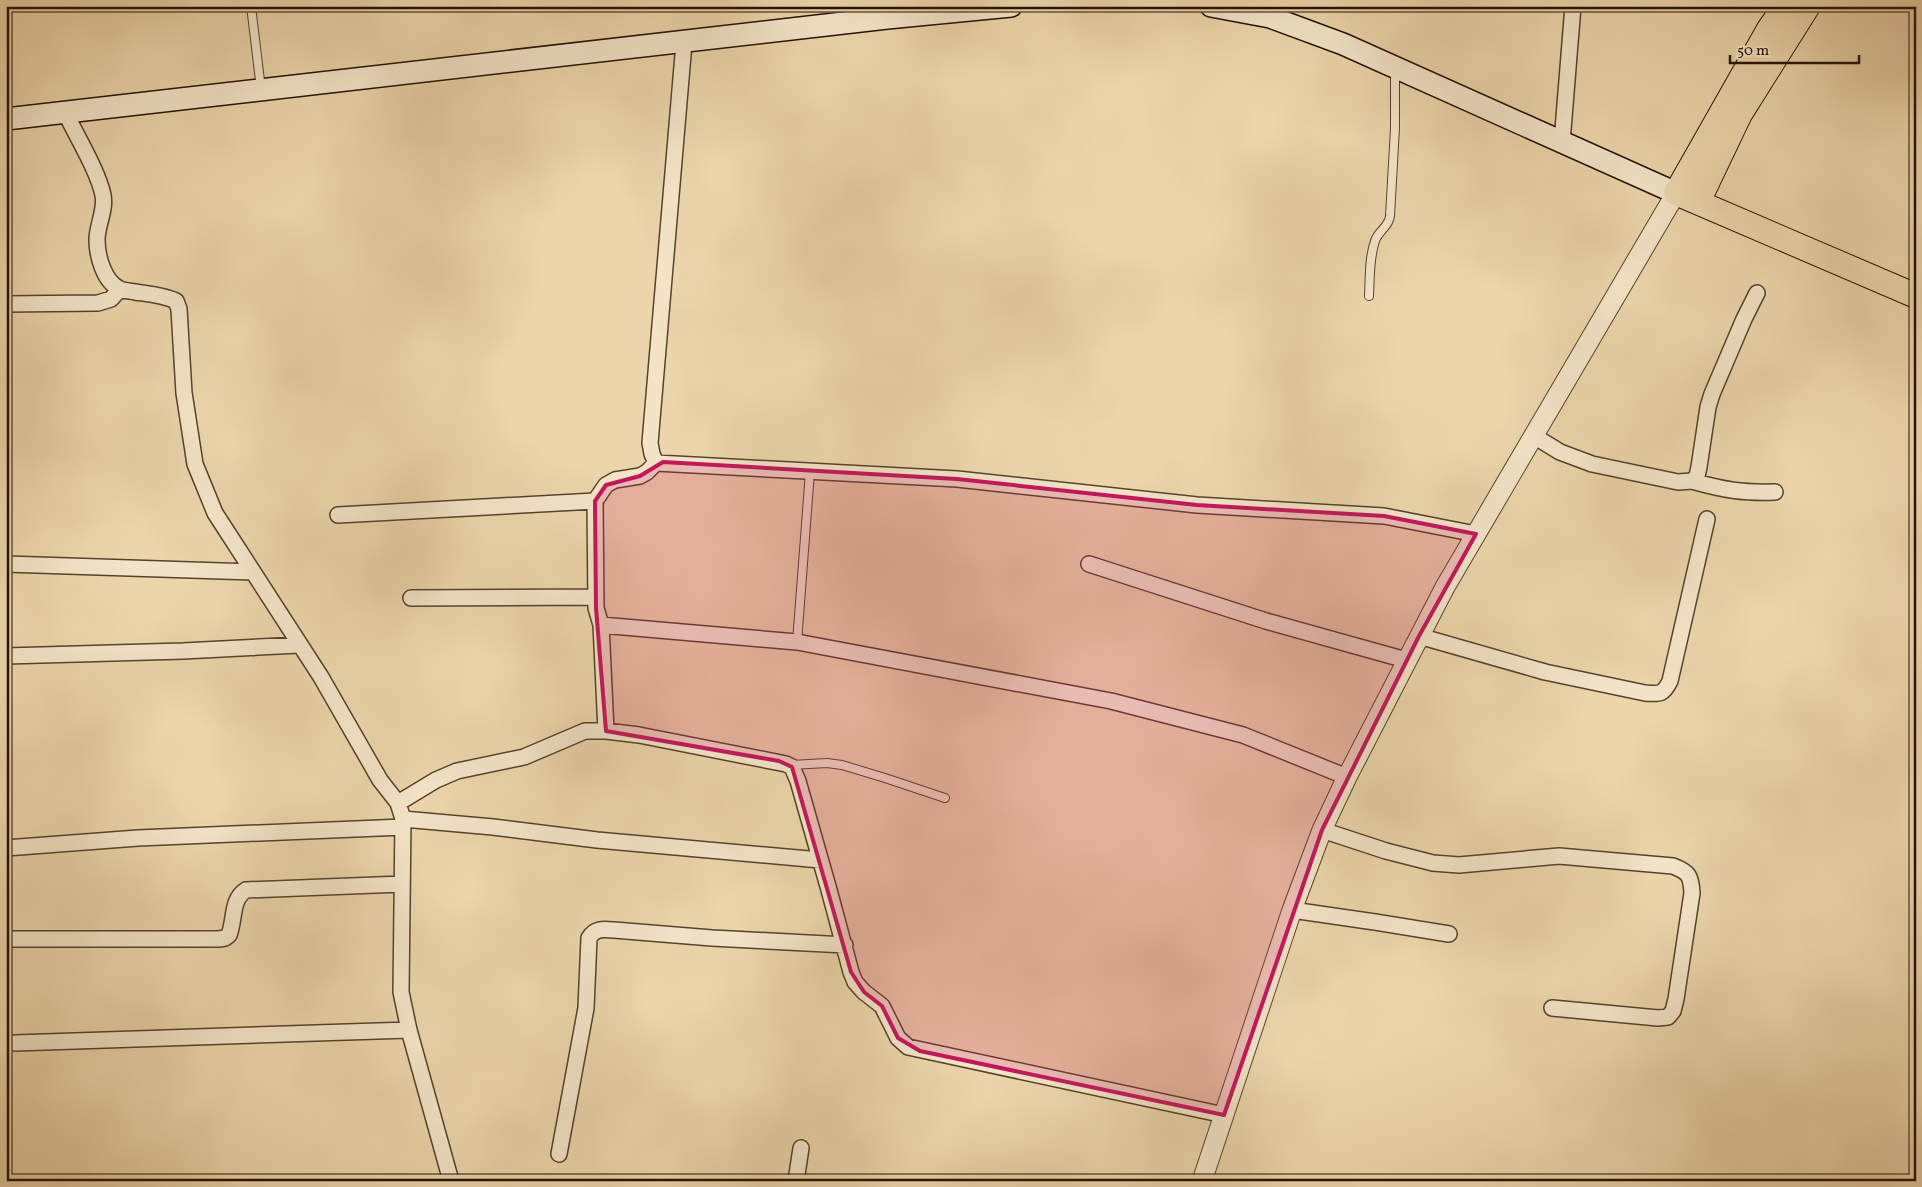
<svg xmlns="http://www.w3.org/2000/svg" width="1922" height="1187" viewBox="0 0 1922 1187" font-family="Vollkorn,serif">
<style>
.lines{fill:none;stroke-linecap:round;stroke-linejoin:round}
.service-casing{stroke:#56432b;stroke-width:10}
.minor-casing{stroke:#56432b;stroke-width:18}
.tertiary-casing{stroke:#56432b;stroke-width:21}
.secondary-casing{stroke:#241200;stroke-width:24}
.primary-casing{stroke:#241200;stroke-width:26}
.service{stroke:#f3e4c8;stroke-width:8}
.minor{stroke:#f3e4c8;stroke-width:15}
.tertiary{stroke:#f3e4c8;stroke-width:19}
.secondary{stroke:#f3e4c8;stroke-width:21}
.primary{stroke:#ecd5ab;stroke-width:24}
.marked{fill:#c2185b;fill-opacity:0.2;stroke:#c2185b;stroke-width:4;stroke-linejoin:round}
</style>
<rect width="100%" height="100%" fill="#ecd5ab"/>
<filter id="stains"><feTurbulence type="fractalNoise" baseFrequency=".004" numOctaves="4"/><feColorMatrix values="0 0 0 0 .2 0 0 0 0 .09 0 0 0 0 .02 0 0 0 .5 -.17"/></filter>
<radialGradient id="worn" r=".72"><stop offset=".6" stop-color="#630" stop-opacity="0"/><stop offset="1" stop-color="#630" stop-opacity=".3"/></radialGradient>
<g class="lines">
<g class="service-casing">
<path id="service" d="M251,6L261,89
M1369,296C1370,278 1369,258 1375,241C1378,231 1389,227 1390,216L1395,128V69
M797,642L810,472
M791,765L827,763L842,765L885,778L945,798"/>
</g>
<g class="minor-casing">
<path id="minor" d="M65,112C76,135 98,171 103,195C106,210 97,225 97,240C97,256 104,282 120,289C124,291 131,291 135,292C149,294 163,295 176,301L179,309L184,393L195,464L215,513L321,677L380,780L398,803L403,819L401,992L409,1030L451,1181
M1562,142L1573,6
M6,304L98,303L111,299L120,289
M1534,436L1560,452L1592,464L1678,482L1692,481L1697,476L1699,467L1708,407L1712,394L1744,319L1757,293
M656,463L652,454L650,443L684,43
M1692,481C1724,490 1742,493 1775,492
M338,515L595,501
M6,564L253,572
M1089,564L1266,621L1406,660
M411,598L596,597
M601,625L797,642L1111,701L1243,735L1347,777
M1419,636L1545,672L1645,693C1660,694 1663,695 1670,681L1707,519
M6,656L183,651L299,645
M606,731L601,625L596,608L595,501L606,485L615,480L640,476L647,472L656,463L957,479L1197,505L1384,516L1476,534
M398,803L436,780L457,771L524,757L585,731H606L639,735L786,764L792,767L798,781L829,890L851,972L855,982L864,992L882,1006L898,1038L908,1047L1224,1115
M403,819L493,827L597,840L820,860
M1322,830L1386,851L1433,863L1459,865L1559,856L1673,866C1689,872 1691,876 1692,893L1676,999L1673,1011L1668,1017L1658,1018L1552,1008
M6,848L138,838L403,827
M1292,910L1375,922L1449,934
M6,939H219L225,938L229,935C235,920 231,899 246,890L402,884
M15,1043L409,1030
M559,1154L586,1008L589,938C595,928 603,929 614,930L712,938L845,945
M796,1181L801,1148"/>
</g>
<g class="tertiary-casing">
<path id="tertiary" d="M1202,1181L1292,910L1322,830L1347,777L1445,587L1676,193"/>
</g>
<g class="secondary-casing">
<path id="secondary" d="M1211,6L1270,17L1343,44L1676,193
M6,119L887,18L1011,6"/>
</g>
<g class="primary-casing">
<path id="primary" d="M1785,6L1769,29L1676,193L1916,296
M1698,202L1740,114L1808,6"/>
</g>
<use href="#service" class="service"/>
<use href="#minor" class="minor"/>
<use href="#tertiary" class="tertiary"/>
<use href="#secondary" class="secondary"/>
<use href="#primary" class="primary"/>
</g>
<path class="marked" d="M663,462L957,479L1197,505L1384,516L1476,534L1419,636L1322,830L1224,1115L920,1051L898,1038L882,1006L864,992L851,972L792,767L779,761L606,731L596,608L595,501L606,485L640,476Z"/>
<rect width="1922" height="1187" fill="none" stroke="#ecd5ab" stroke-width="25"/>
<rect x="8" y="8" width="1907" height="1172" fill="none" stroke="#241200" stroke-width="2.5"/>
<rect x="12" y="12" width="1897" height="1162" fill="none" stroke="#241200"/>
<path d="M1730 55v8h129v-8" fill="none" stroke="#241200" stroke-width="2.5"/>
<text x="1737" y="55" font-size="15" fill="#241200" stroke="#f3e4c8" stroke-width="4" paint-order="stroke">50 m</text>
<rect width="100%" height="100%" filter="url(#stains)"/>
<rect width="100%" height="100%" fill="url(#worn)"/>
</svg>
